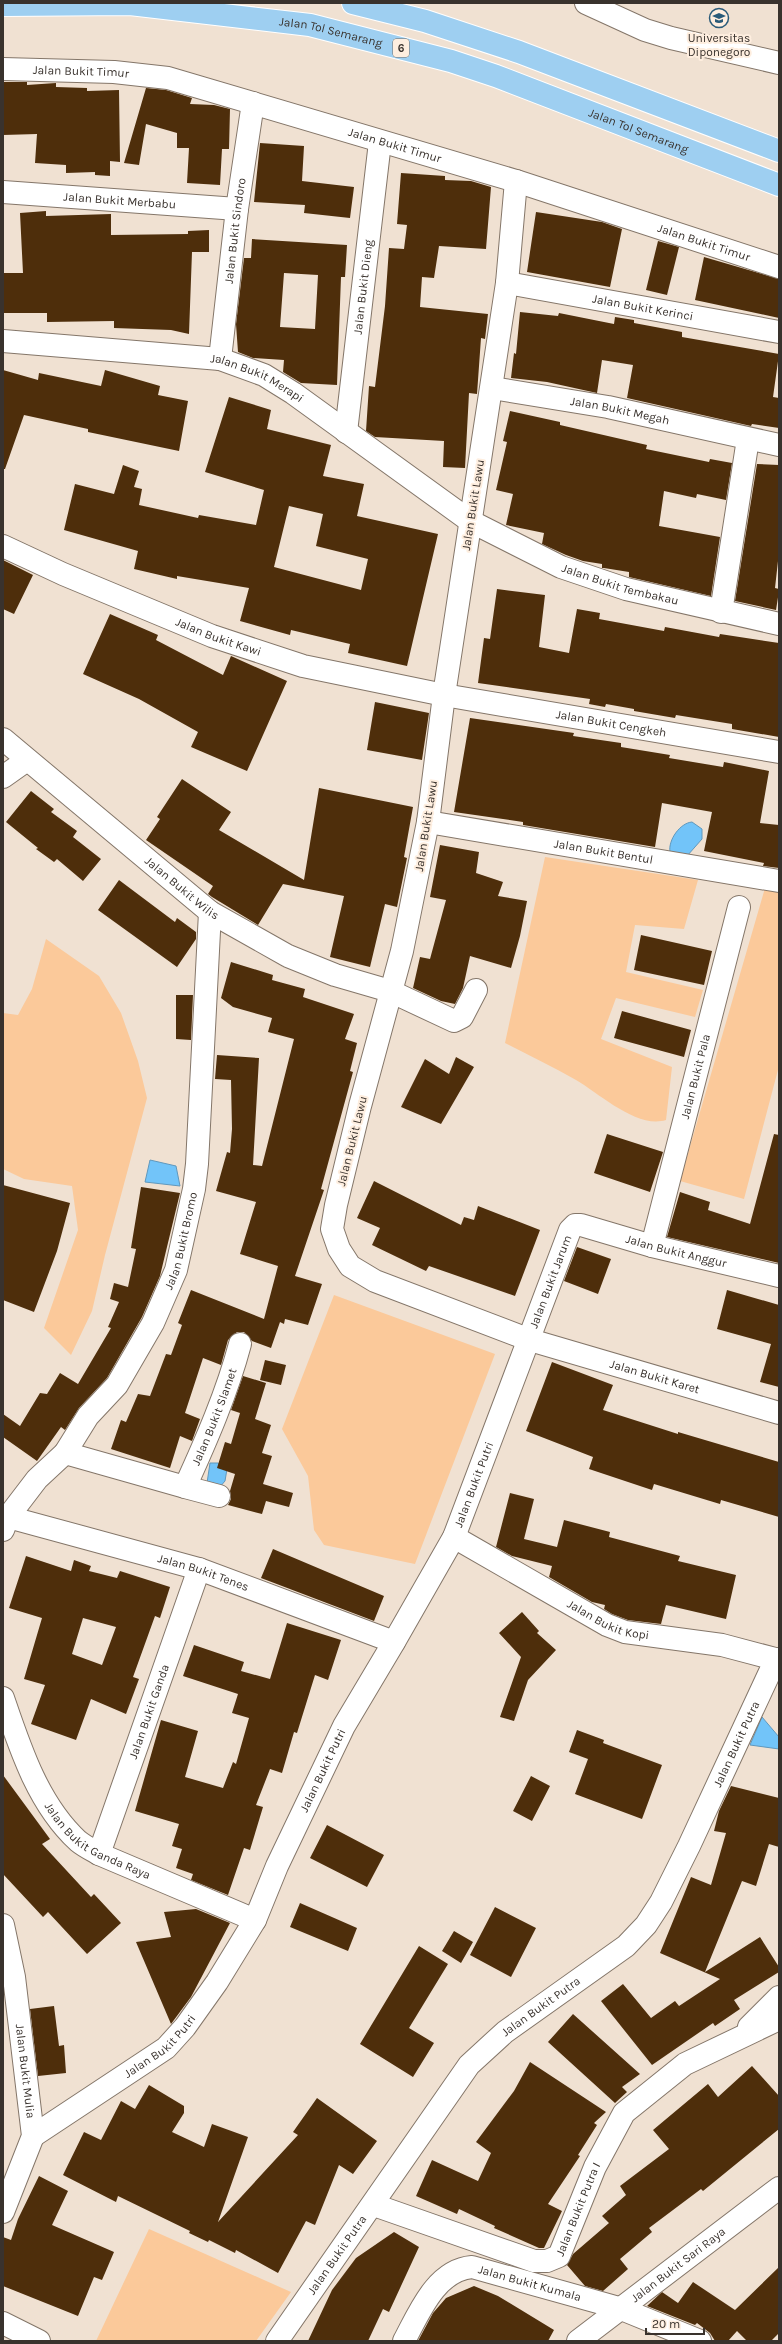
<svg xmlns="http://www.w3.org/2000/svg" width="782" height="2344" viewBox="0 0 782 2344" font-family="Karla,sans-serif">
<style>
.green{fill:#fbc99a}
.water{fill:#72c4f9;stroke:#6198bc}
.building{fill:#4e2e0b;fill-rule:evenodd}
.lines{fill:none;stroke-linecap:round;stroke-linejoin:round}
.minor-casing{stroke:#847669;stroke-width:24}
.highway-casing{stroke:#fff;stroke-width:24}
.minor{stroke:#fff;stroke-width:22}
.highway{stroke:#9ecff1;stroke-width:22}
.labels{text-anchor:middle;stroke-width:4;stroke-linejoin:round;paint-order:stroke}
.shield{fill:#feeedf;stroke:#746a62;stroke-width:1}
.shield-label{font-size:11px;font-weight:bold;fill:#39322d}
.street-label{font-size:12px;fill:#39322d;stroke:#feeedf}
.poi-label{font-size:12px;fill:#39322d;stroke:#feeedf}
</style>
<rect width="100%" height="100%" fill="#f0e1d2"/>
<path class="green" d="M545,857L698,880L684,929L635,925L626,972L703,990L695,1017L616,998L601,1039L672,1067L666,1120C637,1129 600,1094 576,1080C553,1067 529,1055 505,1043Z
M765,888L779,891V1066L744,1199L680,1181Z
M46,939L99,976L121,1013L138,1061L147,1098L105,1255L92,1311L71,1355L44,1328L78,1230L72,1186L24,1179L3,1169V1013L18,1015L32,989Z
M334,1295L495,1354L415,1564L324,1545L314,1530L308,1476L282,1429Z
M149,2229L291,2292L256,2341H96Z"/>
<path class="water" d="M692,822L702,829V839L687,856L670,852C668,840 680,823 692,822Z
M150,1160L176,1166L180,1186L145,1182Z
M210,1463H218L227,1469L225,1481L219,1488L207,1483Z
M762,1717L779,1737V1749L750,1745Z"/>
<path class="building" d="M3,82H27V85L56,83V87L87,88V91L119,90L120,162L110,161V176L95,175V172L66,173V165L35,163L37,134L3,135Z
M146,88L166,90L192,98L190,104L214,105L230,109L229,149H222L220,185L187,183L189,148H177V133L146,124L139,165L124,163Z
M260,143L304,146L302,181L354,187L350,218L304,213L305,205L254,202Z
M401,173L445,176V180L471,181L491,187L486,249L439,246L434,278L422,277L420,307L488,314L485,339L481,338L477,394L469,393L465,468L443,467L444,441L375,437L366,431L369,386L375,387L385,306L389,248L404,249L407,225L397,224Z
M46,211V216L111,214V235L188,234V231L209,230V252H192L189,334L171,330L114,328V321L47,322V313H3V273H23L20,213Z
M536,212L602,222L622,229L610,287L527,272Z
M252,239L347,245L345,277H341L337,385L301,383L283,372L284,360L253,358L238,352L236,324L244,258H251ZM284,273L318,275L315,329L280,327Z
M658,241L679,247L667,295L646,290Z
M704,257L779,279V318L695,300Z
M520,312L558,316L559,313L614,324L615,317L634,320V323L682,332V337L779,354L773,397L779,398V428L752,424L751,426L627,398L633,365L602,360L597,393L547,382L511,378L514,353L516,354Z
M3,370L38,380L39,373L101,386L105,370L160,386L158,395L188,401L179,451L88,432V429L24,415L5,469H3Z
M229,397L271,410L267,429L331,445L323,476L364,484L357,516L438,534L407,666L348,653L350,644L291,630L290,635L240,621L249,588L177,576V579L134,569L138,551L64,530L75,484L114,494L123,465L139,471L134,487L142,489L139,505L198,518L199,515L256,525L264,490L205,472ZM289,506L323,514L316,546L368,559L361,590L274,567Z
M510,411L560,422V425L647,445L646,449L709,462L710,459L732,463L726,500L697,494L696,498L664,491L659,526L720,537L711,596L629,577V572L604,568H602V564L583,561L566,555L542,544L544,533L506,525L513,494L496,490L507,442L503,441Z
M757,464L779,465V552L775,588L779,589V591L776,610L735,601Z
M3,560L33,575L14,614L3,609Z
M497,589L545,595L539,647L569,653L577,609L600,613L599,619L664,631L665,627L719,637L720,634L779,643V737L732,729V724L676,715L675,718L634,711V709L606,704L605,707L589,704L590,699L478,683L484,638L490,639Z
M110,614L158,635L156,640L223,675L231,656L287,681L247,771L191,747L198,732L139,699L83,674Z
M375,702L429,713L422,760L367,750Z
M470,718L574,733L573,736L621,743V747L670,755L669,758L723,767L724,762L769,771L760,823L779,825V868L763,866L764,863L704,851L712,812L662,803L655,847L523,825V822L454,812Z
M182,779L231,812L219,830L304,880L319,788L413,807L404,857L407,858L397,907L385,904L370,967L330,957L344,896L283,884L258,925L212,897L208,894L213,886L146,840L160,819L157,817Z
M31,791L54,809L51,812L77,831L73,837L101,859L83,881L57,859L54,862L36,849L38,848L6,822Z
M440,845L479,852L476,873L503,882L498,896L527,901L520,936L511,968L470,956L463,988L455,1004L441,1001L413,988L420,957L430,959L446,900L430,897Z
M119,880L175,922L177,918L196,932V939L177,967L98,910Z
M641,935L712,951L704,985L634,970Z
M231,962L273,975L272,980L305,989L303,997L354,1014L345,1039L357,1043L350,1071L353,1072L321,1189L324,1190L295,1276L322,1284L308,1325L285,1319L284,1324L280,1322L271,1348L252,1341L244,1332H237L228,1340L221,1365L203,1358L185,1413L200,1419L192,1441L180,1436L170,1468L111,1449L121,1420L126,1422L138,1394L150,1396L166,1354L171,1355L182,1325L178,1323L191,1290L264,1319L278,1266L240,1254L256,1202L216,1191L227,1152L230,1153L232,1129L231,1080L215,1079L217,1055L259,1058L253,1165L262,1166L294,1039L268,1032L272,1018L233,1007L221,998Z
M176,995H193L191,1040L176,1039Z
M622,1011L691,1030L684,1057L614,1038Z
M456,1057L474,1067L441,1124L401,1107L425,1059L449,1074Z
M607,1134L663,1152L650,1192L594,1173Z
M774,1134L779,1135V1263L667,1237L680,1192L710,1202L708,1210L750,1224Z
M374,1181L461,1225L464,1217L474,1220L478,1206L540,1230L515,1296L429,1266L426,1271L372,1245L380,1228L357,1218Z
M3,1185L70,1203L57,1251L34,1312L3,1300Z
M141,1187L180,1193L160,1276L142,1317L107,1378L79,1408L65,1430L61,1427L37,1461L3,1437V1414L20,1426L40,1393L47,1394L60,1373L78,1384L111,1328L108,1327L119,1302L110,1299L114,1283L128,1287L136,1249L131,1248Z
M577,1247L611,1259L598,1294L564,1281Z
M727,1290L779,1305V1387L760,1382L771,1344L717,1329Z
M265,1360L286,1365L281,1385L260,1380Z
M552,1362L613,1385L603,1410L678,1434V1432L779,1462V1517L721,1500L720,1504L654,1484L652,1490L589,1469L593,1457L526,1431Z
M243,1376L266,1383L255,1419L271,1425L262,1453L272,1456L263,1484L293,1493L289,1507L266,1501L262,1514L228,1505L231,1499L230,1491L235,1474L217,1468L225,1442L231,1444L240,1413L231,1410Z
M510,1493L534,1499L524,1539L557,1547L564,1520L610,1532L609,1537L680,1556L678,1561L736,1575L726,1619L666,1605L661,1624L628,1620L612,1614L604,1609L605,1605L592,1602L549,1577L552,1566L512,1556L496,1547Z
M273,1549L384,1596L374,1621L261,1578Z
M26,1556L71,1571L74,1560L91,1566L89,1571L117,1578L120,1571L170,1587L160,1618L155,1616L133,1677L139,1679L126,1714L91,1699L76,1740L31,1724L45,1685L24,1679L42,1618L9,1608ZM83,1618L116,1627L102,1665L72,1654Z
M522,1612L539,1631L537,1633L556,1650L528,1680L514,1721L500,1717L521,1657L499,1633Z
M287,1623L341,1640L328,1680L315,1675L297,1733L294,1732L282,1773L270,1769L256,1805L263,1807L250,1850L244,1848L228,1895L191,1880L193,1874L176,1868L182,1849L172,1846L179,1824L135,1811L161,1720L198,1731L185,1777L223,1788L233,1762L236,1764L249,1718L232,1713L238,1694L183,1676L194,1645L244,1662L241,1671L270,1679Z
M577,1730L604,1740L603,1743L662,1765L642,1819L575,1794L588,1759L569,1752Z
M3,1775L50,1839L42,1844L91,1897L94,1894L121,1923L87,1954L48,1912L43,1917L3,1874Z
M531,1776L550,1786L532,1821L513,1811Z
M731,1786L779,1798V1847L769,1844L756,1886L742,1881L705,1972L760,1937L779,1967V1972L734,2000L740,2009L715,2026L713,2023L652,2065L601,2001L623,1984L651,2018L675,2001L679,2006L720,1979L660,1953L691,1877L711,1885L726,1833L714,1831L719,1811Z
M327,1825L384,1855L367,1887L310,1858Z
M300,1903L357,1928L348,1951L290,1927Z
M495,1907L536,1928L511,1977L470,1955Z
M196,1909L230,1923L191,1997L171,2024L136,1942L171,1937L164,1912Z
M454,1931L473,1942L461,1963L442,1951Z
M419,1946L448,1964L409,2028L434,2043L413,2077L360,2044Z
M54,2006L59,2046L64,2045L66,2073L38,2076L30,2009Z
M573,2014L640,2074L622,2087L627,2092L615,2103L548,2042Z
M530,2062L606,2112L594,2123L597,2125L578,2155L580,2156L548,2204L562,2211L544,2248H539L494,2228L495,2226L459,2209L457,2214L416,2196L432,2160L478,2181L491,2153L476,2142L514,2091Z
M752,2066L779,2096V2129L703,2191L701,2189L649,2228L652,2232L620,2259L628,2269L603,2291L585,2286L567,2265L573,2254L609,2223L602,2216L626,2195L620,2186L669,2149L653,2130L708,2084L718,2097Z
M149,2085L184,2106V2113L172,2132L204,2147L212,2124L248,2137L218,2222L298,2135L293,2132L317,2098L377,2141L353,2174L339,2165L315,2225L306,2221L278,2273L236,2250L235,2253L209,2240L208,2242L189,2233L190,2231L118,2196L116,2202L63,2175L84,2132L101,2140L121,2101L135,2109Z
M39,2176L68,2191L52,2225L114,2252L102,2280L94,2277L78,2316L3,2286V2237L11,2240L18,2219Z
M394,2232L419,2247L389,2312L383,2309L368,2341H308L332,2290L356,2258Z
M779,2267V2333L771,2341H747L737,2331L728,2341H715L710,2333L697,2323L695,2325L647,2306L662,2292L678,2303L693,2282L735,2310Z
M474,2286L498,2296L554,2330L548,2341H418L433,2313L446,2298Z"/>
<g class="lines">
<g class="minor-casing">
<g id="minor">
<path d="M586,3L645,30L671,38L779,63"/>
<path id="s1" d="M3,69L114,72L168,78L516,181L779,267"/>
<path id="s2" d="M516,181L507,283L444,695L428,822L402,951L360,1106L336,1205L332,1229L339,1249L350,1266L375,1281L530,1340L779,1413"/>
<path id="s3" d="M3,192L237,209"/>
<path id="s4" d="M507,283L779,332"/>
<path id="s5" d="M3,341L220,359L264,375L293,393L470,521L561,567L626,589L779,624"/>
<path id="s6" d="M220,359L237,209L253,103"/>
<path id="s7" d="M492,388L608,407L779,445"/>
<path id="s8" d="M346,432L380,142"/>
<path id="s9" d="M3,546L63,574L212,636L303,666L444,695L779,752"/>
<path d="M721,612L748,439"/>
<path id="s10" d="M3,739L210,912L288,956L335,975L390,991L454,1021L462,1017L476,990"/>
<path d="M3,777L27,760"/>
<path id="s11" d="M428,822L779,881"/>
<path id="s12" d="M652,1246L739,907"/>
<path id="s13" d="M65,1453L185,1487C206,1441 227,1393 240,1344"/>
<path d="M185,1487L219,1496"/>
<path id="s14" d="M8,1517L199,1569L394,1642"/>
<path id="s15" d="M3,1530L8,1517L37,1479L65,1453L88,1416L117,1385L153,1323L176,1270L194,1189L197,1164L210,912"/>
<path id="s16" d="M454,1537L607,1625L625,1632L722,1645L779,1660"/>
<path id="s17" d="M3,1698C20,1748 38,1804 78,1841C84,1846 92,1850 99,1854L255,1920"/>
<path id="s18" d="M99,1854L199,1569"/>
<path id="s19" d="M3,1925L14,1977L33,2136L3,2212"/>
<path d="M749,2027L779,1997"/>
<path id="s20" d="M33,2136L166,2048L185,2027L217,1982L255,1920L277,1866L344,1726L394,1642L454,1537L570,1230L575,1225H581L652,1246L779,1276"/>
<path id="s21" d="M374,2205L534,2261H547L559,2256L595,2167L624,2113L685,2064L779,2019"/>
<path d="M3,2323L39,2341"/>
<path id="s22" d="M277,2341L469,2065L505,2032L626,1946L646,1925L661,1902L689,1846L776,1659"/>
<path id="s23" d="M404,2341C419,2313 436,2270 472,2267L619,2308L700,2341"/>
<path id="s24" d="M578,2341L779,2188"/>
</g>
</g>
<g class="highway-casing">
<g id="highway">
<path d="M353,3L425,21L519,52L779,151"/>
<path id="s25" d="M3,5L130,4L310,25L451,61L496,76L779,185"/>
</g>
</g>
<use href="#minor" class="minor"/>
<use href="#highway" class="highway"/>
</g>
<defs>
<g id="university-ring" transform="scale(1)"><circle r="9.5" fill="#feeedf" stroke="#2a5b79" stroke-width="1.5"/><path d="M0-5L7-2L0 1L-7-2ZM-4 1L0 2.5L4 1V4Q0 6-4 4Z" fill="#2a5b79"/></g>
</defs>
<g fill-rule="evenodd">
<use href="#university-ring" x="719" y="18"/>
</g>
<g class="labels">
<rect class="shield" x="393" y="39" width="16" height="18" rx="3"/>
<g class="shield-label">
<text x="401" y="52">6</text>
</g>
<g class="street-label">
<text dy="4" stroke="none"><textPath href="#s25" startOffset="330">Jalan Tol Semarang</textPath></text>
<text dy="4" stroke="none"><textPath href="#s1" startOffset="78">Jalan Bukit Timur</textPath></text>
<text dy="4" stroke="none"><textPath href="#s25" startOffset="654">Jalan Tol Semarang</textPath></text>
<text dy="4" stroke="none"><textPath href="#s1" startOffset="402">Jalan Bukit Timur</textPath></text>
<text dy="4" stroke="none"><textPath href="#s3" startOffset="117">Jalan Bukit Merbabu</textPath></text>
<text dy="4" stroke="none"><textPath href="#s6" startOffset="129">Jalan Bukit Sindoro</textPath></text>
<text dy="4" stroke="none"><textPath href="#s1" startOffset="726">Jalan Bukit Timur</textPath></text>
<text dy="4" stroke="none"><textPath href="#s8" startOffset="146">Jalan Bukit Dieng</textPath></text>
<text dy="4" stroke="none"><textPath href="#s4" startOffset="138">Jalan Bukit Kerinci</textPath></text>
<text dy="4" stroke="none"><textPath href="#s5" startOffset="259">Jalan Bukit Merapi</textPath></text>
<text dy="4" stroke="none"><textPath href="#s7" startOffset="130">Jalan Bukit Megah</textPath></text>
<text transform="translate(473 505) rotate(-81)" y="4">Jalan Bukit Lawu</text>
<text dy="4" stroke="none"><textPath href="#s5" startOffset="681">Jalan Bukit Tembakau</textPath></text>
<text dy="4" stroke="none"><textPath href="#s9" startOffset="234">Jalan Bukit Kawi</textPath></text>
<text dy="4" stroke="none"><textPath href="#s9" startOffset="637">Jalan Bukit Cengkeh</textPath></text>
<text transform="translate(426 826) rotate(-81)" y="4">Jalan Bukit Lawu</text>
<text dy="4" stroke="none"><textPath href="#s11" startOffset="178">Jalan Bukit Bentul</textPath></text>
<text dy="4" stroke="none"><textPath href="#s10" startOffset="233">Jalan Bukit Wilis</textPath></text>
<text dy="4" stroke="none"><textPath href="#s12" startOffset="175">Jalan Bukit Pala</textPath></text>
<text transform="translate(352 1141) rotate(-76)" y="4">Jalan Bukit Lawu</text>
<text dy="4" stroke="none"><textPath href="#s15" startOffset="345">Jalan Bukit Bromo</textPath></text>
<text dy="4" stroke="none"><textPath href="#s20" startOffset="1188">Jalan Bukit Anggur</textPath></text>
<text dy="4" stroke="none"><textPath href="#s20" startOffset="1021">Jalan Bukit Jarum</textPath></text>
<text dy="4" stroke="none"><textPath href="#s2" startOffset="1432">Jalan Bukit Karet</textPath></text>
<text dy="4" stroke="none"><textPath href="#s13" startOffset="201">Jalan Bukit Slamet</textPath></text>
<text dy="4" stroke="none"><textPath href="#s20" startOffset="804">Jalan Bukit Putri</textPath></text>
<text dy="4" stroke="none"><textPath href="#s14" startOffset="203">Jalan Bukit Tenes</textPath></text>
<text dy="4" stroke="none"><textPath href="#s16" startOffset="176">Jalan Bukit Kopi</textPath></text>
<text dy="4" stroke="none"><textPath href="#s18" startOffset="151">Jalan Bukit Ganda</textPath></text>
<text dy="4" stroke="none"><textPath href="#s22" startOffset="765">Jalan Bukit Putra</textPath></text>
<text dy="4" stroke="none"><textPath href="#s20" startOffset="480">Jalan Bukit Putri</textPath></text>
<text dy="4" stroke="none"><textPath href="#s17" startOffset="179">Jalan Bukit Ganda Raya</textPath></text>
<text dy="4" stroke="none"><textPath href="#s22" startOffset="429">Jalan Bukit Putra</textPath></text>
<text dy="4" stroke="none"><textPath href="#s20" startOffset="156">Jalan Bukit Putri</textPath></text>
<text dy="4" stroke="none"><textPath href="#s19" startOffset="148">Jalan Bukit Mulia</textPath></text>
<text dy="4" stroke="none"><textPath href="#s21" startOffset="246">Jalan Bukit Putra I</textPath></text>
<text dy="4" stroke="none"><textPath href="#s22" startOffset="105">Jalan Bukit Putra</textPath></text>
<text dy="4" stroke="none"><textPath href="#s24" startOffset="126">Jalan Bukit Sari Raya</textPath></text>
<text dy="4" stroke="none"><textPath href="#s23" startOffset="165">Jalan Bukit Kumala</textPath></text>
</g>
<g class="poi-label">
<text x="719" y="42">Universitas<tspan x="719" dy="14">Diponegoro</tspan></text>
</g>
</g>
<rect width="782" height="2344" fill="none" stroke="#39322d" stroke-width="8"/>
<path d="M646 2328v6h58v-6" fill="none" stroke="#39322d" stroke-width="2"/>
<text x="652" y="2328" font-size="12" fill="#39322d" stroke="#feeedf" stroke-width="3" paint-order="stroke">20 m</text>
</svg>
